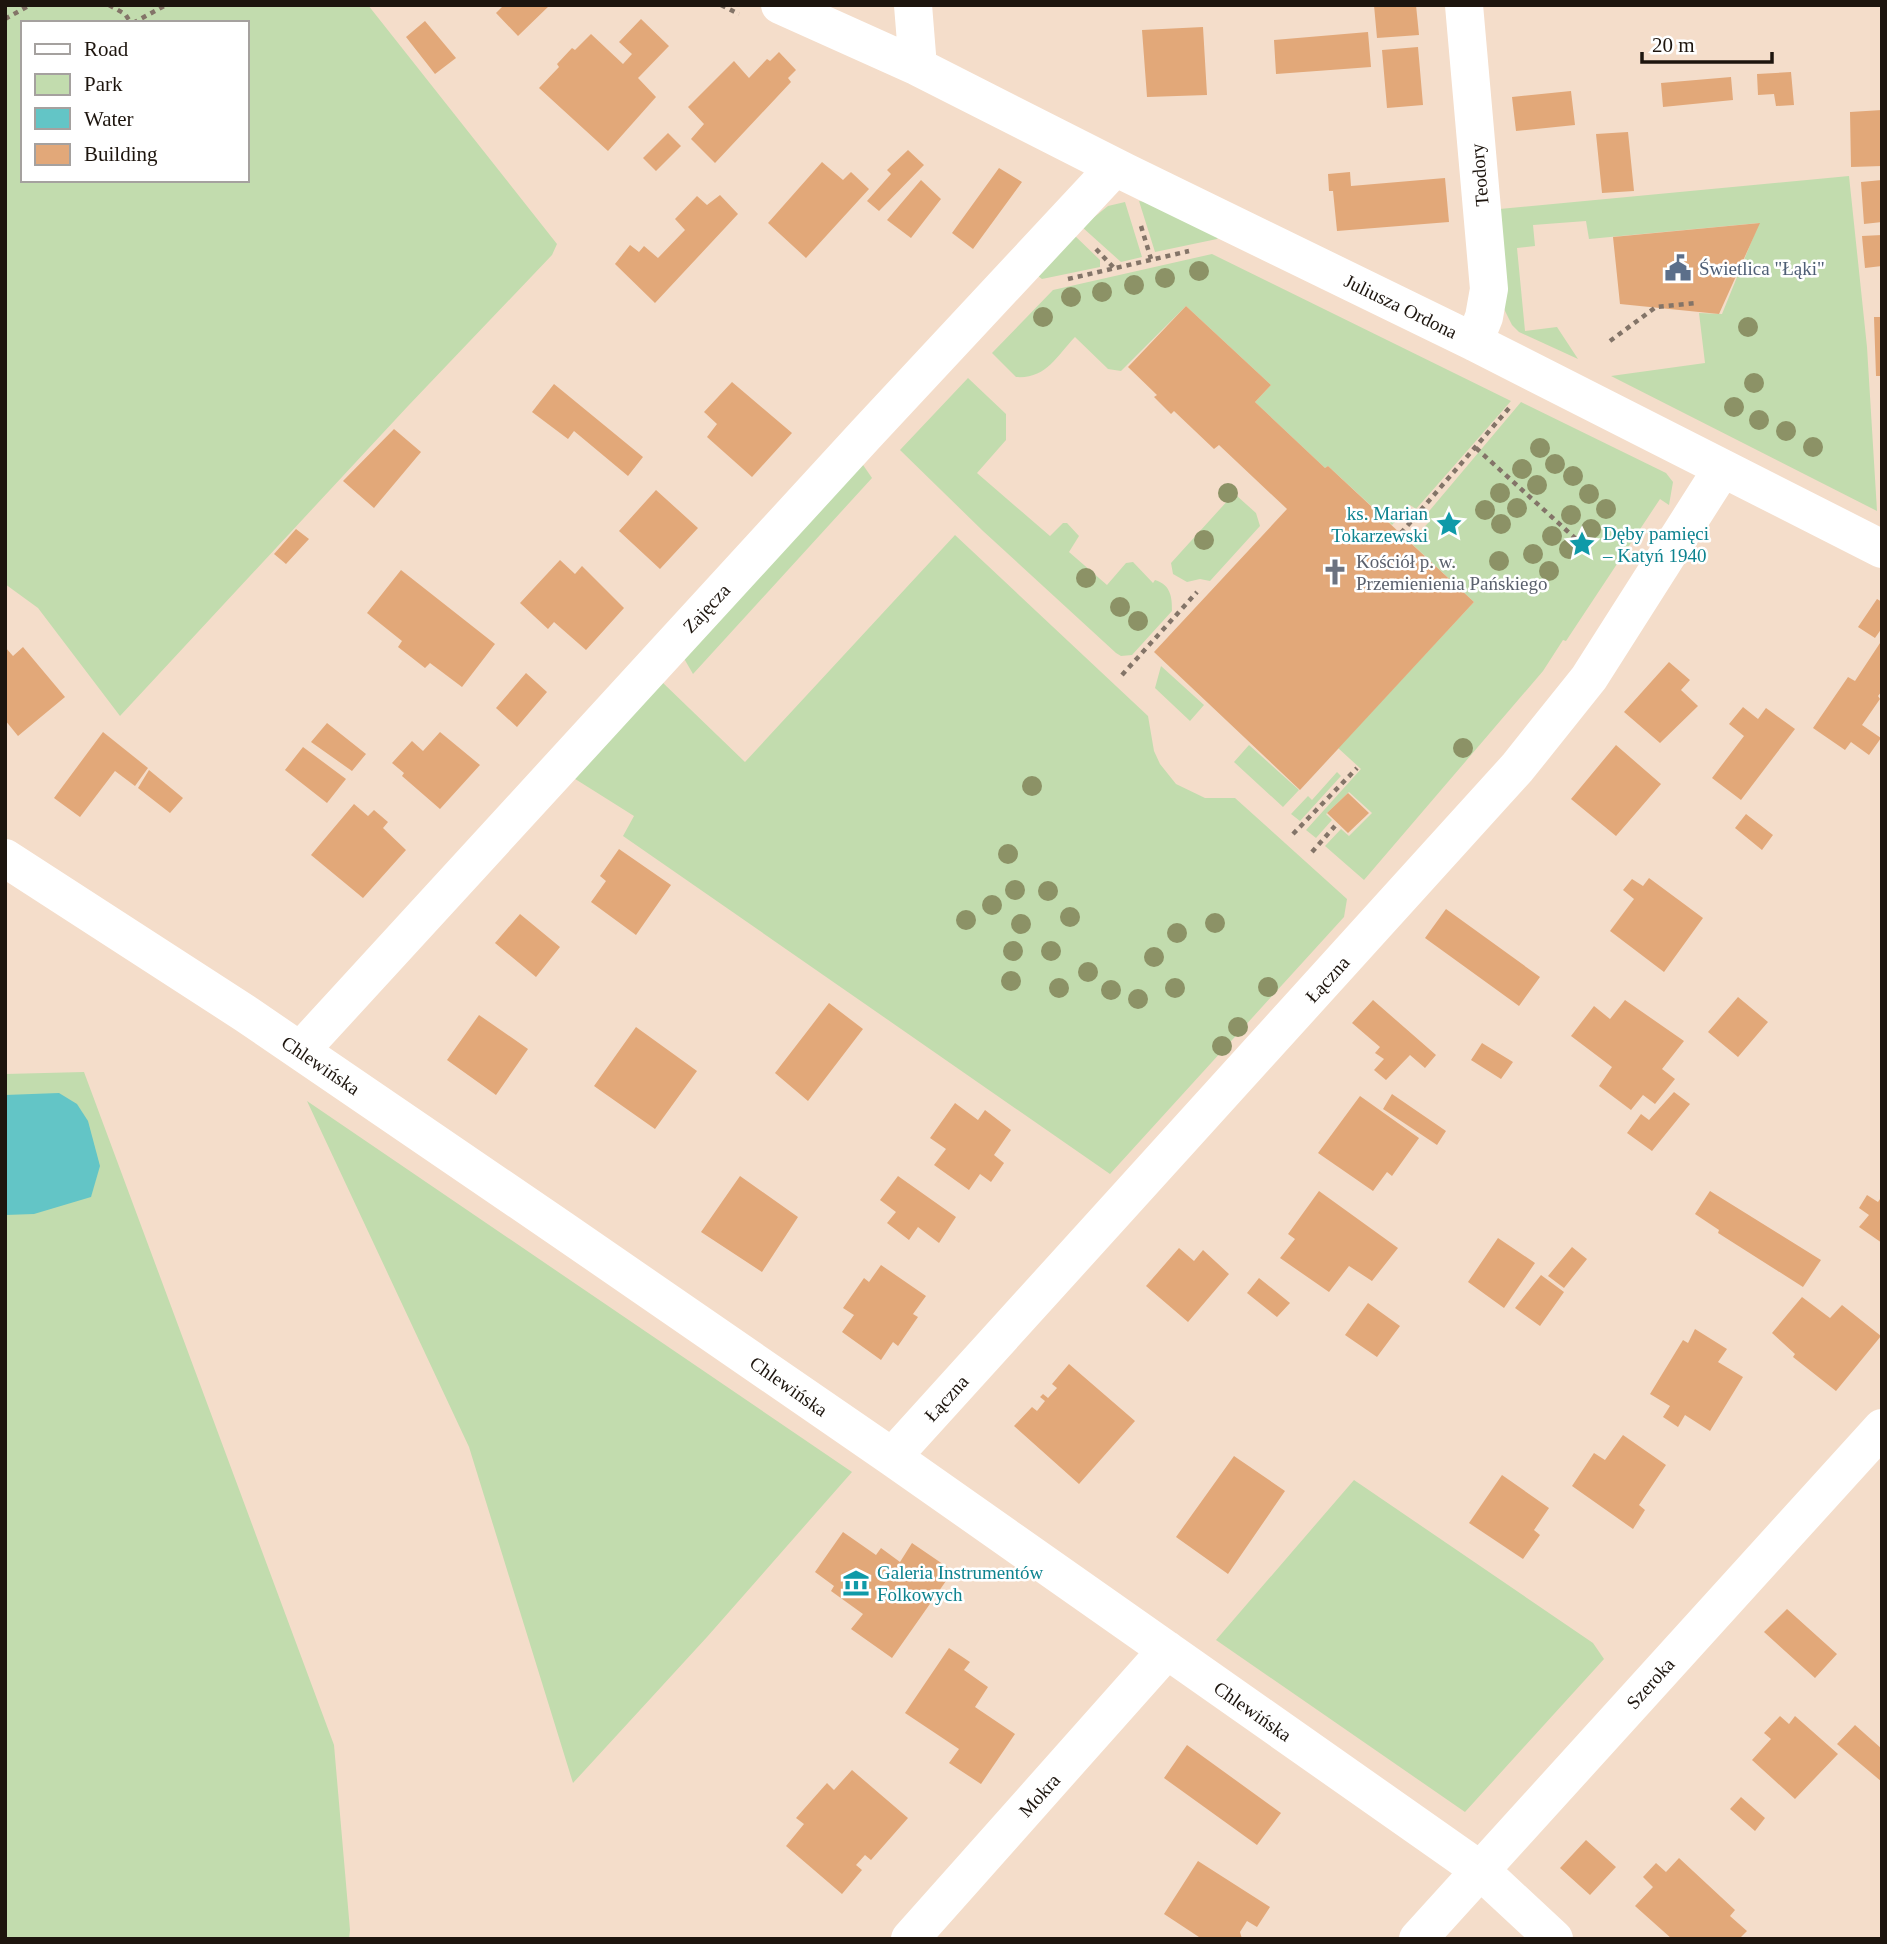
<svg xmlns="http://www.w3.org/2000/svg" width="1887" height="1944" viewBox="0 0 1887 1944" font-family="Georgia,serif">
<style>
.green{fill:#c2dcae;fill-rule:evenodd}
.water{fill:#63c5c6}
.building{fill:#e2a879}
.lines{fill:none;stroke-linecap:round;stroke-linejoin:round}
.path{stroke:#837468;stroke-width:4.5;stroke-dasharray:5 5;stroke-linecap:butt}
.minor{stroke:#fff;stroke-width:38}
.tree{fill:#8c9266}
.labels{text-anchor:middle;stroke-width:5;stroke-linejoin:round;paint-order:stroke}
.street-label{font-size:19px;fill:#1d150e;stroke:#fff}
.service-label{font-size:19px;fill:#4e5e75;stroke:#fff;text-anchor:start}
.culture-label{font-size:19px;fill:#0d838f;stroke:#fff;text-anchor:start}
.worship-label{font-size:19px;fill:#5b616d;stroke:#fff;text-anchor:start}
</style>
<rect width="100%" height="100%" fill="#f4ddca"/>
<path class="green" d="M5,5H368L557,244L552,255L408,406L120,716L38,608L5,584ZM23,23H247V180H23Z
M1849,176L1867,347L1877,511L1611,376L1705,363L1699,313L1722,314L1759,223L1589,239L1586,221L1533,225L1535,246L1517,248L1525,331L1557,327L1578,359L1519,332L1512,325L1504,309L1489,210Z
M1139,201L1147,202L1222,233L1217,239L1155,252Z
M1125,202L1142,257L1121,262L1082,227L1108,206Z
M1073,234L1100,260V267L1042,279L1034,273Z
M1212,254L1511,401L1416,509L1410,505L1392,525L1328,466L1325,468L1255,402L1271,385L1186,306L1121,371L1108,369L1075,337C1056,357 1046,379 1016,377L992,353L1053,290Z
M968,378L1006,414V440L977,473L1050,536L1063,523H1067L1079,536L1069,552L1107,585L1126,563L1133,562L1153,583L1155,580C1171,585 1172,597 1172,611L1132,655L1121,656L1116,653L983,531L900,450Z
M1521,402L1666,473L1673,482L1669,505L1660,499L1566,641L1563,640L1543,671L1364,880L1325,846L1341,829L1349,836L1372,813L1349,792L1326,814L1332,820L1316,838L1306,830L1361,769L1338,748L1474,602L1410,542L1429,522L1425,516Z
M861,462L872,478L693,674L682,655Z
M1237,496L1256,513L1260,526L1210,581L1200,579L1187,582L1173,574L1171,563L1230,498Z
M955,535L1148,716L1154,751L1160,764L1176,784L1205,798H1235L1347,899L1344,917L1110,1174L623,836L634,816L572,777L661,681L745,762Z
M1161,666L1204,705L1190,721L1155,688Z
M1249,745L1299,790L1283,807L1234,762Z
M1337,772L1341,776L1300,821L1291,814L1308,796L1312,800Z
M84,1072L334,1745L350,1930L349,1939H5V1074Z
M307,1101L852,1472L707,1637L573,1783L469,1447Z
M1354,1480L1593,1643L1604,1659L1465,1812L1216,1640Z"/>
<path class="water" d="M59,1093L77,1104L88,1121L100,1166L91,1197L34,1214L5,1215V1095Z"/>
<path class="building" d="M504,5H550L518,36L496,13Z
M1374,5H1416L1419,35L1377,38Z
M641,19L669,46L638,78L656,97L608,151L539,88L559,67L557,64L572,48L575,50L591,34L623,64L632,54L619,42Z
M425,21L456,58L435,74L406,37Z
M1203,27L1207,95L1147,97L1142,30Z
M1368,32L1371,67L1276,74L1274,40Z
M1418,47L1423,105L1387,108L1382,50Z
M779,52L796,70L788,78L791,82L715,163L691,139L704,124L688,107L734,61L749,78L767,59L770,61Z
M1791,72L1794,105L1776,106L1774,94L1758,95L1757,74Z
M1731,77L1733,100L1663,107L1661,83Z
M1571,91L1575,125L1516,131L1512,97Z
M1882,110V166L1851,167L1850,112Z
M1628,132L1634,191L1602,193L1596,134Z
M668,133L681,146L656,171L643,158Z
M908,150L924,165L879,211L867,201L891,174L887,170Z
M822,162L843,180L851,172L869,189L806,258L768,223Z
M999,168L1022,182L973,249L952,233Z
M1350,172L1351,186L1445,178L1449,222L1337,231L1333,191H1329L1328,174Z
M921,180L941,199L911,238L887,220Z
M1882,180V222L1864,224L1861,182Z
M720,195L738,214L655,303L615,264L630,245L639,252L644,246L658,258L685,230L675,219L697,196L707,205Z
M1760,223L1719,314L1620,304L1613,237Z
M1882,235V266L1865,268L1862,236Z
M1186,306L1271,385L1255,402L1325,468L1328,466L1474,602L1300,790L1154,652L1287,509L1219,445L1214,449L1174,411L1171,414L1154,397L1157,395L1128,367Z
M1874,317H1882V376H1876Z
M732,382L792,433L752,477L707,437L717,424L704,412Z
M554,384L643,457L628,476L574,431L568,439L532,412Z
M394,429L421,452L374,508L343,481Z
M656,490L698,528L660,569L619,531Z
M296,529L309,539L286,564L274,554Z
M560,560L575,574L582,566L624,608L586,650L554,622L548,629L520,603Z
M401,570L495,644L462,687L430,663L425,668L411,657L398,647L402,641L367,613Z
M1877,599L1882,602V628L1875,638L1858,627Z
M1882,640V691L1878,696L1880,699L1862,725L1881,738L1869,755L1851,742L1845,750L1813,728L1848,677L1855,681Z
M5,647L13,656L23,647L65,697L18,736L5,720Z
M1669,662L1690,680L1681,690L1698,706L1660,743L1624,712Z
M526,673L547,692L517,727L496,708Z
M1743,707L1758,719L1766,708L1795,729L1741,800L1712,778L1744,736L1729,724Z
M327,723L366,754L352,771L311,742Z
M103,732L148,768L135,786L115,771L80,817L54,798Z
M440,732L480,765L440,809L402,776L404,773L392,763L412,741L423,751Z
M1616,745L1661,784L1616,836L1571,799Z
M303,747L346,779L327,803L285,770Z
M149,770L183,798L170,813L138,788Z
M1348,793L1369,813L1348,833L1327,813Z
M354,804L368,816L374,810L388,822L383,828L406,850L363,898L311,855Z
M1746,814L1773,835L1762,850L1735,828Z
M619,849L671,885L636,935L591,902L606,881L600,876Z
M1649,878L1703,918L1664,972L1610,931L1634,899L1623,890L1632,879L1643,886Z
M1446,909L1540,977L1519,1006L1425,938Z
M520,914L560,947L536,977L495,943Z
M1738,997L1768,1022L1738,1057L1708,1032Z
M1373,1000L1436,1055L1425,1068L1410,1055L1386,1080L1374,1070L1384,1059L1375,1053L1380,1047L1352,1023Z
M1625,1000L1684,1041L1662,1069L1675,1079L1655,1104L1643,1095L1631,1110L1599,1086L1612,1067L1571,1036L1594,1006L1610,1019Z
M829,1003L863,1029L808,1101L775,1073Z
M479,1015L528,1049L496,1095L447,1060Z
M636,1027L697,1071L655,1129L594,1086Z
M1482,1043L1513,1062L1501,1079L1471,1060Z
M1674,1092L1690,1104L1652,1151L1627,1133L1641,1114L1649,1120Z
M1392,1094L1446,1131L1437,1145L1383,1109Z
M1360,1096L1419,1138L1392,1176L1387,1172L1373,1191L1318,1153Z
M955,1103L978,1120L985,1110L1011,1130L994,1155L1004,1163L991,1182L980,1174L969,1190L934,1165L946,1149L930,1138Z
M740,1176L798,1217L762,1272L701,1232Z
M898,1176L956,1217L939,1243L918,1227L909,1240L887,1223L896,1212L880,1200Z
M1319,1191L1398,1248L1372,1281L1349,1266L1329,1292L1280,1258L1295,1239L1288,1234Z
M1710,1191L1821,1260L1803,1287L1718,1233L1719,1230L1695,1214Z
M1867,1195L1878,1202L1882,1196V1243L1859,1227L1869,1215L1859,1208Z
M1498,1238L1535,1263L1504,1308L1468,1282Z
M1572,1247L1587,1259L1564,1288L1548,1276Z
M1179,1248L1194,1261L1203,1250L1229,1274L1188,1322L1146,1286Z
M881,1265L926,1296L913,1314L918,1317L898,1346L893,1342L881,1360L842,1332L854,1315L843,1308L864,1278L869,1282Z
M1541,1275L1564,1292L1540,1326L1515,1308Z
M1259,1278L1290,1303L1277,1317L1247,1293Z
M1802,1297L1830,1318L1842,1305L1881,1336L1836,1391L1793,1357L1795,1354L1772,1333Z
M1368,1303L1400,1326L1377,1357L1345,1335Z
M1695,1329L1727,1349L1718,1362L1743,1377L1710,1431L1685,1415L1678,1427L1663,1417L1670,1406L1650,1394L1683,1340L1688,1343Z
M1069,1364L1135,1421L1079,1484L1014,1426L1032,1407L1037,1411L1045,1401L1040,1397L1043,1394L1048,1398L1057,1388L1052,1384Z
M1623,1435L1666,1465L1639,1505L1645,1510L1633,1529L1572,1486L1594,1453L1605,1460Z
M1234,1456L1285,1491L1228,1574L1176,1537Z
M1502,1475L1549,1508L1534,1530L1540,1535L1523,1559L1469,1523Z
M843,1532L876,1555L881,1548L900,1562L912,1543L953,1571L892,1658L851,1629L863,1614L831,1591L834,1586L815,1572Z
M1787,1609L1837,1654L1815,1678L1764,1632Z
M949,1648L970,1662L964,1670L988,1687L975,1707L1015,1734L981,1784L949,1763L959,1749L905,1713Z
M1780,1716L1789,1724L1795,1716L1838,1754L1795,1799L1752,1760L1771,1739L1764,1733Z
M1855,1725L1882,1749V1782L1837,1744Z
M1187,1745L1281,1813L1257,1845L1164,1778Z
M852,1770L908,1818L871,1860L865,1855L856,1865L862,1870L842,1894L786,1846L804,1824L796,1818L827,1783L834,1790Z
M1741,1797L1765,1818L1755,1831L1730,1809Z
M1586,1840L1616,1867L1590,1895L1560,1868Z
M1679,1858L1735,1910L1730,1916L1747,1931L1739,1939H1672L1635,1906L1653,1887L1643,1877L1656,1863L1666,1872Z
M1198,1861L1270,1907L1257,1927L1247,1921L1240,1932L1242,1939H1202L1164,1914Z"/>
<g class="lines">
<path class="path" d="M109,5L125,14L131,23
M721,5L739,14
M5,19L30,5
M133,23L166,5
M1141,226L1151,259
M1096,249L1114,268
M1068,279L1189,251
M1610,341L1656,307L1695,303
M1476,448L1576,539
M1401,533L1510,407
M1122,675L1197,592
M1293,834L1357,768
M1312,852L1335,826"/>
<path class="minor" d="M780,5L918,67L1125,172L1474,342L1882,549
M913,5L918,67
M1464,5L1489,289L1484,317L1474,342
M5,858L246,1014L561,1229L892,1457L1480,1870L1554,1939
M300,1051L866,434L1115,167
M892,1457L1517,768L1589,678L1722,469
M910,1939L1167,1650
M1418,1939L1882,1428"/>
</g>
<g class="tree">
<circle cx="1199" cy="271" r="10"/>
<circle cx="1165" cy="278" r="10"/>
<circle cx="1134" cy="285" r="10"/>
<circle cx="1102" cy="292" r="10"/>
<circle cx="1071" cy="297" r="10"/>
<circle cx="1043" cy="317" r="10"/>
<circle cx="1748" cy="327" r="10"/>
<circle cx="1754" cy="383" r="10"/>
<circle cx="1734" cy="407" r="10"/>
<circle cx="1759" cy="420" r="10"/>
<circle cx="1786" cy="431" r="10"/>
<circle cx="1813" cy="447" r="10"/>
<circle cx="1540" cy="448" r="10"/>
<circle cx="1555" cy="464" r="10"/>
<circle cx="1522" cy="469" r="10"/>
<circle cx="1573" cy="476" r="10"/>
<circle cx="1537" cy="485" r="10"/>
<circle cx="1228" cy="493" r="10"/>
<circle cx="1500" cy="493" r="10"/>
<circle cx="1589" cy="494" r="10"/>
<circle cx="1517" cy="508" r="10"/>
<circle cx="1606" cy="509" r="10"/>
<circle cx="1485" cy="510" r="10"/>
<circle cx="1571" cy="515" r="10"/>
<circle cx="1501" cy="524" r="10"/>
<circle cx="1591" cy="529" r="10"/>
<circle cx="1552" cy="536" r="10"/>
<circle cx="1204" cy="540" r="10"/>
<circle cx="1569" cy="549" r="10"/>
<circle cx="1533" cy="554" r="10"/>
<circle cx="1499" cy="561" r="10"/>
<circle cx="1549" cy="571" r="10"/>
<circle cx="1086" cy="578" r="10"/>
<circle cx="1120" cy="607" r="10"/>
<circle cx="1138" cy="621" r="10"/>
<circle cx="1463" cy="748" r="10"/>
<circle cx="1032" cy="786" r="10"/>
<circle cx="1008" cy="854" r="10"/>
<circle cx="1015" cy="890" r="10"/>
<circle cx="1048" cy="891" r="10"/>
<circle cx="992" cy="905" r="10"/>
<circle cx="1070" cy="917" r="10"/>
<circle cx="966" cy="920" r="10"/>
<circle cx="1215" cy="923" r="10"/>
<circle cx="1021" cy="924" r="10"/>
<circle cx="1177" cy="933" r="10"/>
<circle cx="1013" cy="951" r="10"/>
<circle cx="1051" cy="951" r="10"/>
<circle cx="1154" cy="957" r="10"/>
<circle cx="1088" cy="972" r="10"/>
<circle cx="1011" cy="981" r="10"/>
<circle cx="1268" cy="987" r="10"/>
<circle cx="1059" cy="988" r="10"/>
<circle cx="1175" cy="988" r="10"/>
<circle cx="1111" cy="990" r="10"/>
<circle cx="1138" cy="999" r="10"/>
<circle cx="1238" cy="1027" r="10"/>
<circle cx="1222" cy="1046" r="10"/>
</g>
<defs>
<g id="civic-bare" transform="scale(2.1)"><path d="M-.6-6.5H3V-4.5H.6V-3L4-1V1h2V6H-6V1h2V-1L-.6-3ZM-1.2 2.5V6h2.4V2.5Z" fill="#5c6f8a" stroke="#fff" stroke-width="2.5" paint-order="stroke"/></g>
<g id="sight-bare" transform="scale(2.1)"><path d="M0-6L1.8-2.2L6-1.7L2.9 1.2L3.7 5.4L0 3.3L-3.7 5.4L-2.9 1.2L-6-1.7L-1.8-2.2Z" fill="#0f9aa8" stroke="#fff" stroke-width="2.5" paint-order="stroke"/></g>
<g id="church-bare" transform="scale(2.1)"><path d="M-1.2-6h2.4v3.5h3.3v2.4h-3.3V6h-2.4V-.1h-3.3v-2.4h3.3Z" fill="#6b7280" stroke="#fff" stroke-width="2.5" paint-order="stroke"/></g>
<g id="museum-bare" transform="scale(2.1)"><path d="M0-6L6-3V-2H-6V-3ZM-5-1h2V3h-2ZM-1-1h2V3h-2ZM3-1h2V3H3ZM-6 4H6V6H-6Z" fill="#0f9aa8" stroke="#fff" stroke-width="2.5" paint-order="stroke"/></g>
</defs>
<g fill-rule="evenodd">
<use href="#civic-bare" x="1678" y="268"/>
<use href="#sight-bare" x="1449" y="524"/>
<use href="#sight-bare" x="1582" y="544"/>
<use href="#church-bare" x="1335" y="572"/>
<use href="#museum-bare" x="856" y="1583"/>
</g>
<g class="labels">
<g class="street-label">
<text transform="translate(1479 175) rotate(-95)" y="7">Teodory</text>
<text transform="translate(1401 306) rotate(26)" y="7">Juliusza Ordona</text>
<text transform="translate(706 608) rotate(-47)" y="7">Zajęcza</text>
<text transform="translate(1327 979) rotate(-48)" y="7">Łączna</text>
<text transform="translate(321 1065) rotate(34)" y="7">Chlewińska</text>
<text transform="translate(789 1386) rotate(35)" y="7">Chlewińska</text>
<text transform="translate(946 1398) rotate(-48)" y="7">Łączna</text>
<text transform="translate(1650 1683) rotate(-48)" y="7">Szeroka</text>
<text transform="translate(1253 1711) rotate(35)" y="7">Chlewińska</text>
<text transform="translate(1039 1795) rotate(-48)" y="7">Mokra</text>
</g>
<g class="service-label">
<text x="1699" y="275">Świetlica "Łąki"</text>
</g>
<g class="culture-label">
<text x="1428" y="520" text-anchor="end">ks. Marian<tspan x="1428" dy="22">Tokarzewski</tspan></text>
<text x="1603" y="540">Dęby pamięci<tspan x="1603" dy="22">– Katyń 1940</tspan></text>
<text x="877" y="1579">Galeria Instrumentów<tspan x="877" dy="22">Folkowych</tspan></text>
</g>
<g class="worship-label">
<text x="1356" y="568">Kościół p. w.<tspan x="1356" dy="22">Przemienienia Pańskiego</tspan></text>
</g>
</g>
<rect width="1887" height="1944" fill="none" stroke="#1d150e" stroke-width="14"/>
<rect x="21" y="21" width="228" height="161" fill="#ffffff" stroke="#a5a19f" stroke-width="2"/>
<rect x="35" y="44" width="35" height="10" fill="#ffffff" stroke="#a5a19f" stroke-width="2"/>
<text x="84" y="56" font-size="21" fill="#1d150e">Road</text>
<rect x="35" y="74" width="35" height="21" fill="#c2dcae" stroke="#a5a19f" stroke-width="2"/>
<text x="84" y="91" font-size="21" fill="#1d150e">Park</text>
<rect x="35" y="108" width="35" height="21" fill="#63c5c6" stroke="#a5a19f" stroke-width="2"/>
<text x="84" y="126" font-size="21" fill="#1d150e">Water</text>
<rect x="35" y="144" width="35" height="21" fill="#e2a879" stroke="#a5a19f" stroke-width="2"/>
<text x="84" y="161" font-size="21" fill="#1d150e">Building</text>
<path d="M1642 52v10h130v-10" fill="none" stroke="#1d150e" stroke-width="3.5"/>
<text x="1652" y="52" font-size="21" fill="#1d150e" stroke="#ffffff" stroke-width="5" paint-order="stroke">20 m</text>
</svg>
